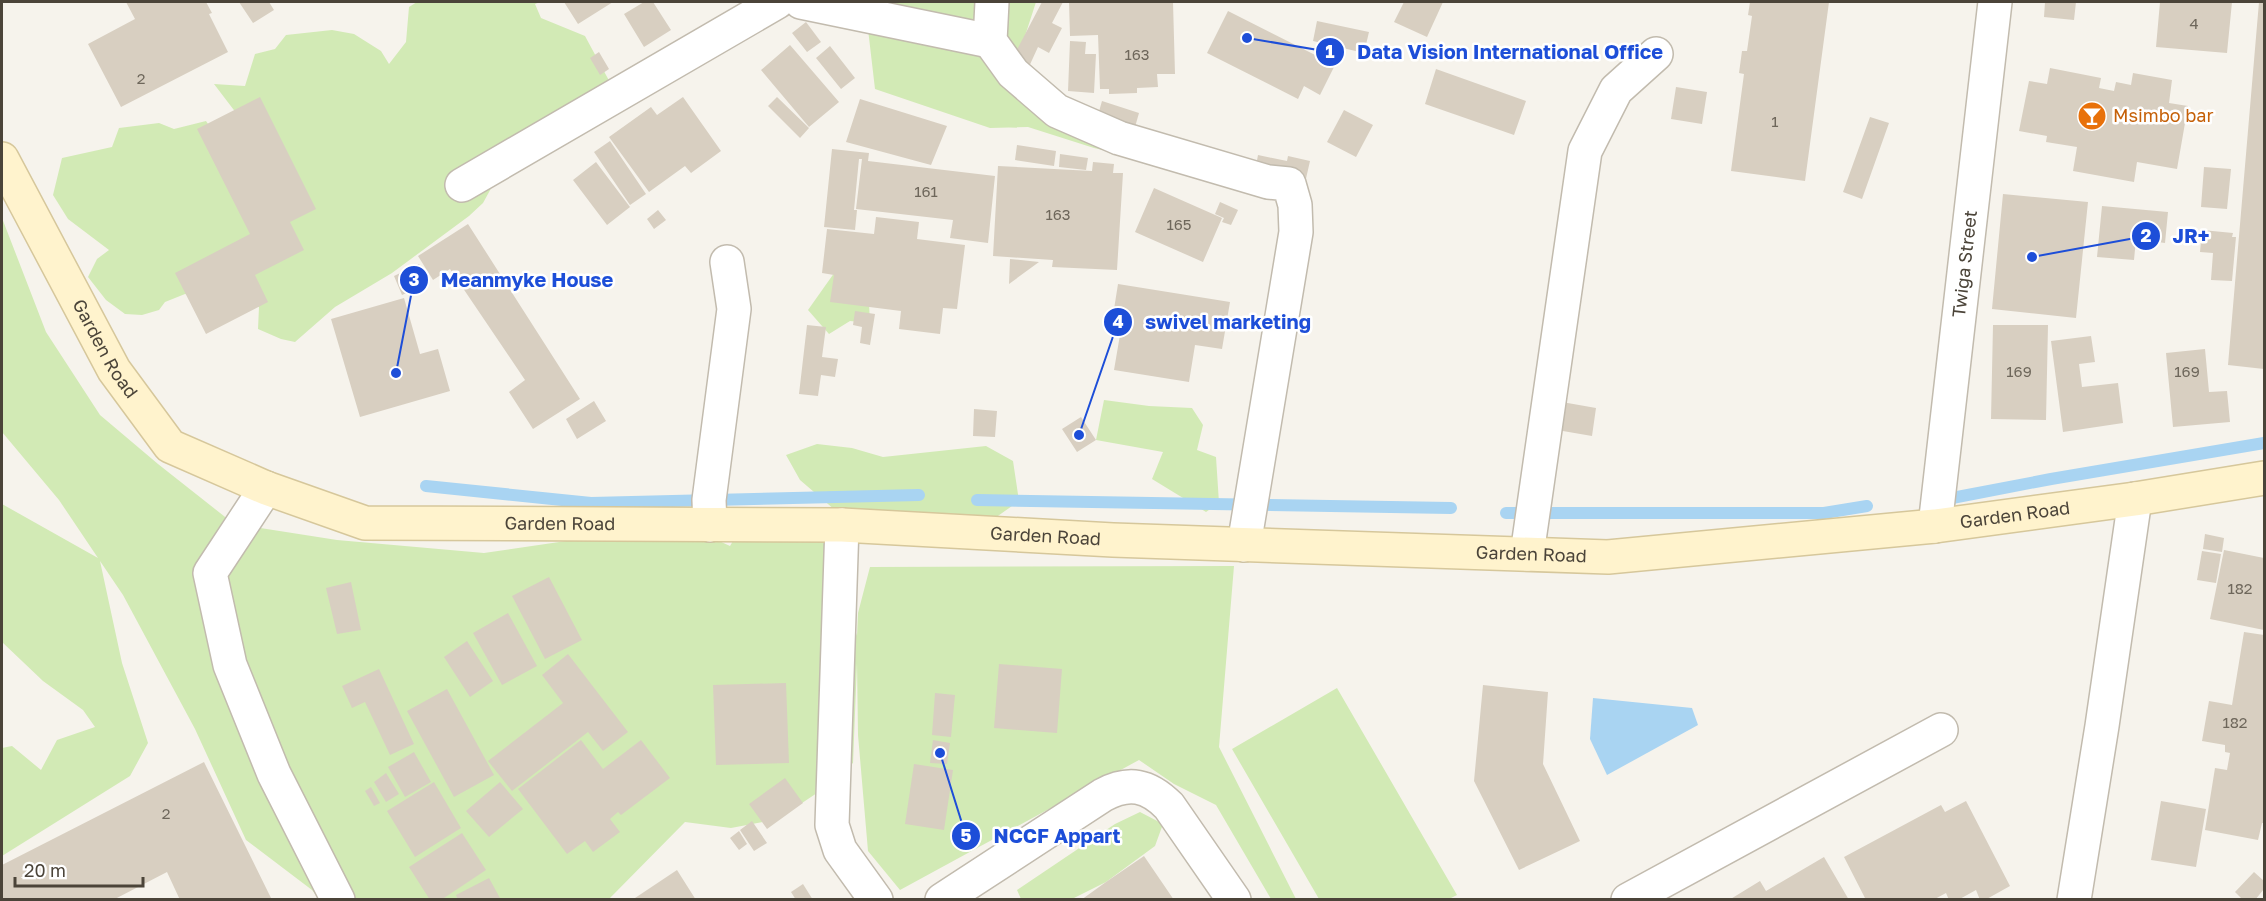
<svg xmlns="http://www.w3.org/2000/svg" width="2266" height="901" viewBox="0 0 2266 901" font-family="'Golos Text',sans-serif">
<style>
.green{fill:#d2eab5}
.water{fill:#a9d4f2}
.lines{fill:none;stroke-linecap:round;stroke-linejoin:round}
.stream{stroke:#a9d4f2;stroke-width:12}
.building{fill:#d8cfc1}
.street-casing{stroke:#c2bbae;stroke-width:36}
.secondary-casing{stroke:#d6c79b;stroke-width:36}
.street{stroke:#fff;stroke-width:33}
.secondary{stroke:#fff3cd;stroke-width:33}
.labels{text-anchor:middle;stroke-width:5;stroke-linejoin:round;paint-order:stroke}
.number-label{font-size:15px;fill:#6e675b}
.food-label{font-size:18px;fill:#c56008;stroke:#fff;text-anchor:start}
.street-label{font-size:18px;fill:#4b4439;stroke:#fff}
.leader{fill:none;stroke:#1d4ed8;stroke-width:2}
.callout-dot{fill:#1d4ed8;stroke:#fff;stroke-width:2}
.mark-label{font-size:18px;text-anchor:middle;font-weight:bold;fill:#fff}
.callout-label{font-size:20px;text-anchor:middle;font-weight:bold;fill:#1d4ed8;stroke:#fff;stroke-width:5;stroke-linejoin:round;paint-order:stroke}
</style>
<rect width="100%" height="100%" fill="#f6f3ec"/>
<path class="green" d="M417,2H540L535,4L541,18L585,36L620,101L494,183L483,203L469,216L392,273L335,307L295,342L281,339L258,329L259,307L238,306L185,294L165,302L159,310L142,315L125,314L106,300L88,277L97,259L109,250L68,219L53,195L62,158L112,147L119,128L159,123L174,129L206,121L229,155L259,143L214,84L245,86L255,54L275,49L286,35L332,30L354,34L381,51L389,64L406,42L409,7Z
M884,2H1036L1013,73L1124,155L1094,148L1028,127L990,128L875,89L866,12Z
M2,218L46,332L100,415L158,464L234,524L337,540L484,553L682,524L730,546L743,524L791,513L832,551L857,636L858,613L870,567L1234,566L1219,747L1296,899H1271L1216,805L1174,784L1139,760L900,890L868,851L858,735L857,663L853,763L832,779V783L778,819L731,828L685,822L609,899H319L312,890L246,840L195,729L123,595L100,561L122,663L148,743L130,776L2,856V748L12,746L41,770L57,740L95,727L83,710L43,681L2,642V504L98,558L59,500L2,432Z
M837,269L869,304L870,323L850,321L829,334L808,310Z
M1104,400L1149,406L1192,408L1203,425L1197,450L1216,457L1219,503L1206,512L1152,479L1163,452L1096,440Z
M817,444L852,448L883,457L986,446L1013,461L1019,501L988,523L835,510L800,480L786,455Z
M1337,688L1457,895L1449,899H1319L1232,749Z
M1140,812L1163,824L1155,846L1106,882L1072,899H1021L1017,890L1115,824Z"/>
<path class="water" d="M1593,698L1692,708L1698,725L1607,775L1590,739Z"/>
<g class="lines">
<path class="stream" d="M426,486L591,503L919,495
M1952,498L2051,479L2264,443
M977,500L1451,508
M1506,513H1824L1867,506"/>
</g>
<path class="building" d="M126,2H206L212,13L209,14L228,52L121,107L88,44L135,19Z
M239,2H269L274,10L253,23Z
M564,2H613L578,24Z
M644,2H653L671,30L644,47L624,14Z
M1042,2H1063L1052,23L1062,28L1049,53L1038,47L1027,71L1010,63Z
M1069,2H1173L1175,74H1157L1158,87L1137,88V93L1109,94V89H1100L1098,35L1070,36Z
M1404,2H1443L1427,37L1394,22Z
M1750,2H1829L1805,181L1731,171L1744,74L1739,73L1742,51H1747L1752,16L1748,15Z
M2045,2H2076L2074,20L2044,17Z
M2160,2H2232L2227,53L2156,47Z
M2259,2H2264V369L2228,365Z
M1228,11L1335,65L1320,95L1304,86L1298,99L1207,53Z
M1317,21L1369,32L1364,53L1313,41Z
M806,22L821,42L807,52L792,33Z
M1070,41L1086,42L1085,54H1096L1094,93L1068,91Z
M790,45L839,102L809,127L761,70Z
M830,46L855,78L841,89L816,58Z
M599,52L609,69L600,75L590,58Z
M2050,68L2101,78L2099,88L2114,91L2116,82L2131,85L2133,73L2172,80L2169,103L2188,106L2177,169L2137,162L2134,182L2073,171L2077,147L2046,142L2047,136L2019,131L2029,81L2047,84Z
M1436,69L1526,101L1514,135L1425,104Z
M1676,87L1707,92L1702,124L1671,119Z
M260,97L316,209L290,222L304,250L255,275L268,302L206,334L175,273L250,234L197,129Z
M683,97L721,151L691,173L685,166L649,192L609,137L651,107L657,115Z
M777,97L809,128L800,138L768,106Z
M860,99L947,126L931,165L846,142Z
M1102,101L1139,113L1135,127L1098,115Z
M1344,110L1373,125L1356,157L1327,142Z
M1870,117L1889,123L1862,199L1843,192Z
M610,141L646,194L630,205L594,152Z
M1017,145L1056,151L1054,166L1015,160Z
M832,149L869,153L868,161L995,176L988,243L950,238L953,220L856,209L862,159H859L854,210H857L855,230L824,227Z
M1060,154L1088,158L1086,170L1059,167Z
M1258,155L1287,161L1288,156L1310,161L1305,183L1255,171Z
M596,162L630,207L607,225L573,180Z
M1093,162L1114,164L1113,173H1123L1117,270L1052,267L1053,260L993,256L998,166L1092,171Z
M2204,167L2231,169L2227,209L2201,207Z
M1154,188L1222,218L1203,262L1135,232Z
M2003,194L2088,202L2076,318L1992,309Z
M1220,202L1238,210L1231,225L1222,222L1224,218L1215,214Z
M2102,206L2168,212L2165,243L2136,239L2134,260L2097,257Z
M658,210L666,220L654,229L647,219Z
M876,217L919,222L917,239L965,245L957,309L943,308L940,334L899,329L901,311L830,302L834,275L822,273L827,229L874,234Z
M468,224L580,399L533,429L509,392L525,380L450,269L433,280L418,256Z
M2202,230L2233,233L2232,237H2236L2232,281L2211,280L2213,253L2200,252Z
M1010,259L1039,262L1009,284Z
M419,264L423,272L416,275L422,286L402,295L394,276Z
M1118,284L1230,302L1222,349L1195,345L1189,382L1114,370L1121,329L1111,328Z
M404,298L420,354L438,349L450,391L360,417L331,319Z
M855,311L875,314L870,345L860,343L862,327L853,325Z
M807,325L826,327L822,357L838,359L835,377L821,375L818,396L799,394Z
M1993,325H2048L2046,420L1991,419Z
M2091,336L2095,362L2079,364L2082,387L2118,383L2123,423L2063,432L2051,341Z
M2205,349L2209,392L2227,391L2230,422L2173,427L2166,353Z
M594,401L606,421L577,439L566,419Z
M1562,402L1596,408L1592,436L1557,430Z
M974,409L997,411L995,437L973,436Z
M1081,417L1096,440L1077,452L1062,429Z
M2205,534L2224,538L2222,552L2203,549Z
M2224,550L2264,558V630L2210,619Z
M2202,551L2221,554L2216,583L2197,580Z
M549,577L582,640L545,659L512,596Z
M351,582L361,630L337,634L326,588Z
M508,613L537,666L502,685L473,633Z
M2244,632L2264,635V823H2262L2258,840L2205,830L2215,768L2227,770L2230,753L2225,752V745L2202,741L2209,701L2232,705Z
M467,641L493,681L470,697L444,657Z
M568,654L628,732L603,751L588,732L512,791L488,761L563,703L542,675Z
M999,664L1062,669L1057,733L994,728Z
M379,669L414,744L390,755L365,702L352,708L342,686Z
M786,683L789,763L716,765L713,685Z
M1483,685L1548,692L1543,764L1580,841L1519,870L1474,781Z
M447,689L494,775L454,797L407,711Z
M935,693L955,695L951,737L932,735Z
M581,740L603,769L641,740L670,778L621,815L618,812L610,819L620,832L593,852L585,841L567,854L518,789Z
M933,740L950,743L947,764L930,763Z
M414,752L431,782L405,797L388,767Z
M204,762L272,900H180L167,872L113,900H2V865Z
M914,764L953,770L944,830L905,824Z
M386,773L399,794L386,802L374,782Z
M785,778L803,803L767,829L749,804Z
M434,782L461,828L415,857L387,811Z
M500,782L523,809L489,837L466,811Z
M371,787L380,803L374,806L365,791Z
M1966,801L2010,886L1985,900H1980L1976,890L1958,900H1949L1946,893L1933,900H1866L1844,857L1941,805L1945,812Z
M2161,801L2206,809L2196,867L2151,860Z
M752,821L767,843L754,851L740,830Z
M739,831L747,844L739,850L730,838Z
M462,833L486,870L441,900H430L409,867Z
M1144,856L1174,900H1081L1106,882Z
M1824,857L1849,900H1729L1760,881L1766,891Z
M677,870L696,900H632Z
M2254,872L2264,881V889L2255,900H2243L2235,892Z
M489,878L501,900H458L456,895Z
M803,884L813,900H796L791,892Z"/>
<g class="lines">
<g class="street-casing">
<g id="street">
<path d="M801,2L990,41"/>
<path d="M992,2L990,41L1013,73L1057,111L1119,138L1268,182L1289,184L1295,205L1296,232L1244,545"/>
<path d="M462,185L777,2"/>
<path d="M266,488L210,573L230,665L274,774L338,900"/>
<path d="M710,525L709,500L734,309L727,262"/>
<path d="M842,525L832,825L840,850L876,900"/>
<path id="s1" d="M1935,526L1995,2"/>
<path d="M1527,554L1585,151L1616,90L1656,54"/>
<path d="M942,900L1103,795C1129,781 1148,785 1169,806L1234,900"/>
<path d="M1628,900L1941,730"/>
<path d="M2074,900L2102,726L2135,499"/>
</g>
</g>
<g class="secondary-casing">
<g id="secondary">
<path id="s2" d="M2,159L114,370L170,446L266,488L365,523L842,525L1113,540L1608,557L1935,526L2135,499L2264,478"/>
</g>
</g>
<use href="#street" class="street"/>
<use href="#secondary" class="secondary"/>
</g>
<defs>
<g id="bar-disc" transform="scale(1.5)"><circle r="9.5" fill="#e8710a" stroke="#fff"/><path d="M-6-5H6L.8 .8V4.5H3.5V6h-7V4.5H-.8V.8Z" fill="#fff"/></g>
</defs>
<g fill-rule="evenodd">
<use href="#bar-disc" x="2092" y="116"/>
</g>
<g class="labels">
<g class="number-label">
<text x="2194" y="29">4</text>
<text x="1137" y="60">163</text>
<text x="141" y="84">2</text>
<text x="1775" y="127">1</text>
<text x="926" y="197">161</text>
<text x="1058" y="220">163</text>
<text x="1179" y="230">165</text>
<text x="2019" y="377">169</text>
<text x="2187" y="377">169</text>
<text x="2240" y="594">182</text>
<text x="2235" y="728">182</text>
<text x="166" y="819">2</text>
</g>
<g class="food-label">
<text x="2113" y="122">Msimbo bar</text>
</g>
<g class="street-label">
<text dy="6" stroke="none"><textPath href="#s1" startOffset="264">Twiga Street</textPath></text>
<text dy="6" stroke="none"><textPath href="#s2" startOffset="216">Garden Road</textPath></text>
<text dy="6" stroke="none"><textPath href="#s2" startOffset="2196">Garden Road</textPath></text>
<text dy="6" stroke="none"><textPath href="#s2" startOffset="738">Garden Road</textPath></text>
<text dy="6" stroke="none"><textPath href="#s2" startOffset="1224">Garden Road</textPath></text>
<text dy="6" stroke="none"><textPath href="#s2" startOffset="1710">Garden Road</textPath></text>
</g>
</g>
<path class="leader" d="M1247 38L1330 52M2032 257L2146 236M396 373L414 280M1079 435L1118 322M940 753L966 836"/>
<g class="callout-dot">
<circle cx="1247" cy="38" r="6"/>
<circle cx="2032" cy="257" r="6"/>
<circle cx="396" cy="373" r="6"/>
<circle cx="1079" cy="435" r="6"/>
<circle cx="940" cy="753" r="6"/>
<circle cx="1330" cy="52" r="15"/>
<circle cx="2146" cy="236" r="15"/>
<circle cx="414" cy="280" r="15"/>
<circle cx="1118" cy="322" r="15"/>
<circle cx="966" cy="836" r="15"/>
</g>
<g class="mark-label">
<text x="1330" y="58">1</text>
<text x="2146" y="242">2</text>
<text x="414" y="286">3</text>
<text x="1118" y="328">4</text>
<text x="966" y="842">5</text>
</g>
<g class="callout-label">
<text x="1510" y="59">Data Vision International Office</text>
<text x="2191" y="243">JR+</text>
<text x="527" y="287">Meanmyke House</text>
<text x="1228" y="329">swivel marketing</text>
<text x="1057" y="843">NCCF Appart</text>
</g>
<rect width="2266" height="901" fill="none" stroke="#4b4439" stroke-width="6"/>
<path d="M15 877v9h128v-9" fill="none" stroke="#4b4439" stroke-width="3"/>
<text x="24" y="877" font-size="18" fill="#4b4439" stroke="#ffffff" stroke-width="4.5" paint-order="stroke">20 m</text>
</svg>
